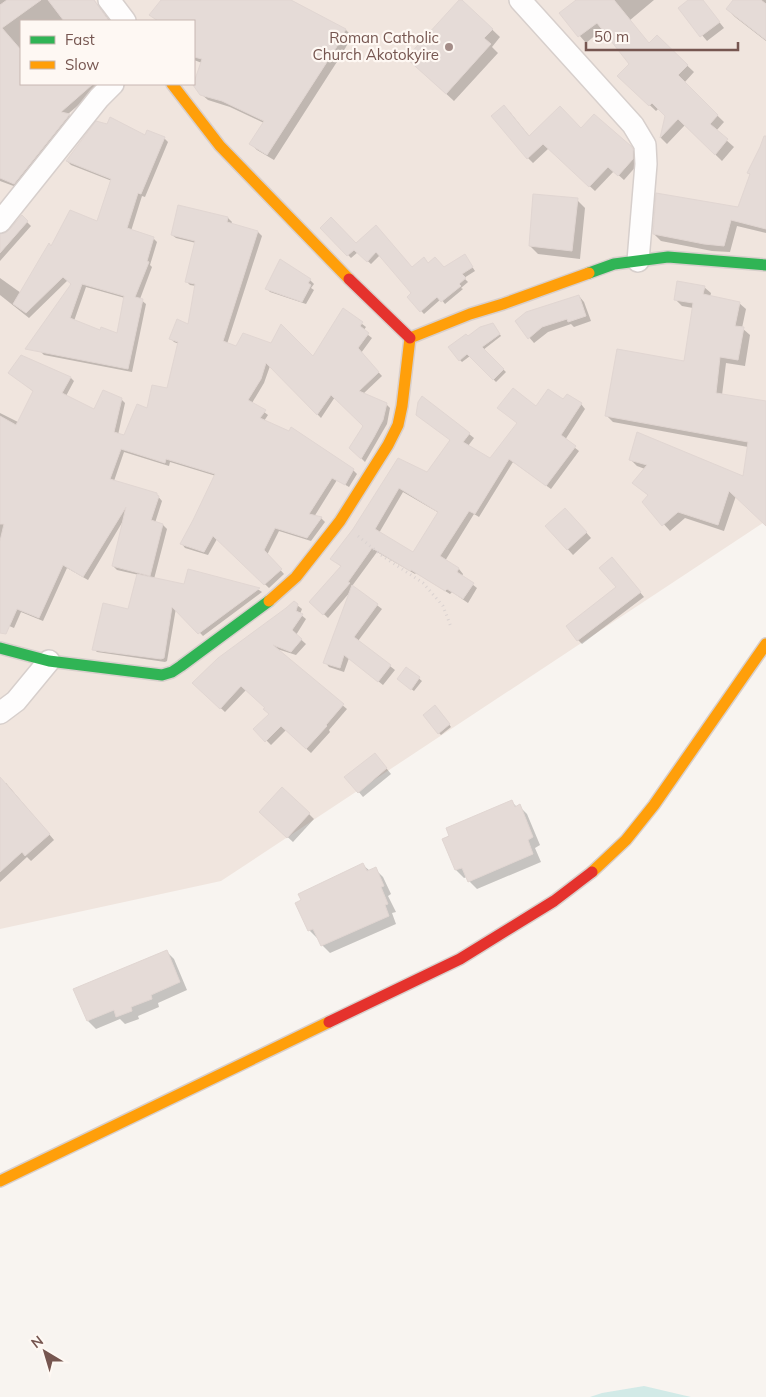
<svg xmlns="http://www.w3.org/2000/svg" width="766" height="1397" viewBox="0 0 766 1397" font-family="Mulish,sans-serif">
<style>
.residential{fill:#f0e5de;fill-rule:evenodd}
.water{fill:#d2eae7}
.shadow{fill:#0003;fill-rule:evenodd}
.building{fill:#e5dbd7;stroke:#e1d6d2;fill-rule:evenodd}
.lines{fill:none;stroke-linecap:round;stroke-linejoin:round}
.street-casing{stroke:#d7cfcc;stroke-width:24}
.fast-casing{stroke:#d8cfcc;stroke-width:14}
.slow-casing{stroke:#d8cfcc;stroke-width:14}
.jam-casing{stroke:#d8cfcc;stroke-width:14}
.path{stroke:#dad2d0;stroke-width:3;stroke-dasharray:1 4;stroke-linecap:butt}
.street{stroke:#fefdfd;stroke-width:21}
.fast{stroke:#30b455;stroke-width:11}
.slow{stroke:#ff9f0a;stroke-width:11}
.jam{stroke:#e5322d;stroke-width:11}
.poi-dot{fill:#a48d88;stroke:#fef8f3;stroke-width:2}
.labels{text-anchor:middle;stroke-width:4.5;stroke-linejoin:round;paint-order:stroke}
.poi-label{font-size:15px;fill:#765650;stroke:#fef8f3;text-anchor:end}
</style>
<rect width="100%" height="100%" fill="#f8f4f0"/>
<path class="residential" d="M0,0H766V521L221,881L0,929ZM21,21H194V84H21Z"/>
<path class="water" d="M644,1386L691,1397H590L602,1393Z"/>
<path class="shadow" d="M0,0H94L110,21H21V84H103L68,114L74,120L19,188L0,181Z
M163,0H290L346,30L352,36L342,54L274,160L257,150L251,144L264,123L230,107L208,100L201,94L202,63L194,60V21H158L151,15Z
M461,0L500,37L492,47L498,53L454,101L416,66Z
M575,0H654L611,36L603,29L586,43L561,14L576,1Z
M690,0H702L724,28L707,41L679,8Z
M735,0H766V41L735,17L727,9Z
M657,37L694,72L684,83L724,122L716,131L734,147L722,161L685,125L667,144L661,138L666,116L659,108L656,111L619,76Z
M509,111L530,137L581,130L630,147L636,153L638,164L624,180L614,171L595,191L549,148L533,163L528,158Z
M146,136L164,138L168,142L145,197L142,196L131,231L153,238L157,242L150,265L152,267L140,299L146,304L132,372L44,355L41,352L72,284L68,280L29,318L0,295V278L21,293L51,248L98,223L112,181L71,165L67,161ZM86,287L125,298L118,334L101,332L74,321Z
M766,157V233L737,226L730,252L712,251L661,241L654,234L739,208L751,175L748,173Z
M577,200L585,208L580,259L538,254L530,246Z
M22,217L31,226L0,261V235H4Z
M228,218L232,222L231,224L258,232L262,236L227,344L236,348L313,358L344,310L366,327L363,331L372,338L361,353L382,376L363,394L386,404L390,408L387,424L365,462L351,448L364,426L335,397L321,418L270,366L264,383L252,403L268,415L264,421L289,432L291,429L353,470L357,474L349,487L337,480L314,517L321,518L325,522L311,541L279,531L267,555L284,574L269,588L217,539L208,555L185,548L182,544L216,476L170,462L169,466L124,452L114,481L156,494L162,501L155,523L163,525L167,529L154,579L185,585L189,571L259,590L262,592L203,636L176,608L167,661L165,662L97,652L94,649L129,610L139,575L117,570L113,566L123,521L88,580L67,568L43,621L21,612L14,628L0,622V413L18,422L34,392L10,373L71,378L74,381L66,396L95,411L121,399L125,403L118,435L124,437L167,390L179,344L174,342L170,338L189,326L196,286L190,285L186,281L196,243L176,238L172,235Z
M376,226L412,268L429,264L444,268L465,256L475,271L464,278L468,282L461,288L463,289L445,304L441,299L424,314L408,297L412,293L380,255L371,264L358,252L351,258L322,228L356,245Z
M310,280L314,284L311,288L314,290L306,304L270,292L266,288Z
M704,287L711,293L710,297L739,303L746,309L742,328L750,335L745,366L726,363L722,395L766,402V525L736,496L724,531L685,518L670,531L644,502L649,496L634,483L645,469L637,466L630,459L744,478L748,447L613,422L606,415L685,362L693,308L682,306L675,299Z
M579,296L584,302L591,321L574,327L571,324L548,332L534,343L516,322Z
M495,327L501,336L483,350L506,372L496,382L470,356L462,362L460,360L468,337Z
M564,401L581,404L585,409L565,440L579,451L551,489L513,462L479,517L474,514L445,561L459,569L463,574L462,576L477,588L468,603L452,592L450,594L416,573L415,574L377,552L352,586L382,609L358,641L395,670L383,685L349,658L344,672L329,667L325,662L350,592L328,618L311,602L342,567L332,559L354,530L399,460L427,474L469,434L474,438L468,446L491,460L536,408ZM403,492L439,513L414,554L379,533Z
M570,514L591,538L573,555L547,526Z
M616,563L644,597L582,644L578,640L618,587Z
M297,605L302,609L300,614L306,619L296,635L306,644L296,655L274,648L347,709L329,730L330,732L311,753L286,730L271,745L255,729L270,715L266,708L246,690L225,712L194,683Z
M406,668L422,681L414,691L401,681Z
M438,709L451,727L441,735L439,733Z
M379,759L391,774L363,797L346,777Z
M6,783L54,840L31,861L27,857L0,882V789Z
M512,802L517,807L519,806L527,814L540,845L535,848L541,862L477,889L469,881L467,877L464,878L456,870L443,839Z
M309,814L314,819L293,842L266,817Z
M363,865L370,871L375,869L383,877L391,894L388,896L396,912L392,913L396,924L330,953L322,945L319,937L317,938L309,930Z
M166,951L174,959L187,990L158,1003L159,1007L138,1016L139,1019L125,1024L120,1019L96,1029L88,1021L75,990Z"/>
<path class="building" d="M7,0H41L2,28L21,50V84H93L61,112L70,114L14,184L0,178V5Z
M48,0H94L109,21H64Z
M161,0H291L346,29L336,48L267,155L249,144L264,121L222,101L200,95L193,85L202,59L194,57V21H158L149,15Z
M459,0H462L493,29L484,38L491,44L446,94L406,58Z
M576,0H614L649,43L657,35L688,65L678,75L718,115L710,124L728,139L715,155L678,119L660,138L665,116L652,103L649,106L617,76L629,64L597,23L578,37L559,13Z
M688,0H703L720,22L700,37L678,8Z
M733,0H761L766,4V40L726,9Z
M504,105L529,136L560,106L581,128L594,114L631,146L633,149V159L618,176L608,167L589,187L543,144L527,159L491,116Z
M110,117L145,135L147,130L165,137L141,194L138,193L127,228L154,237L147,261L149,262L135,297L143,299L128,369L25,349L71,284L63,277L26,313L13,304L49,243L51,246L70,210L97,221L111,179L66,161L96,121L107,124ZM82,284L124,296L117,333L101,327L100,330L70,318Z
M764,136H766V229L731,220L724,246L704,244L653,234L656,193L738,207L750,174L747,173L760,147Z
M533,194L578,198L572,251L529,246Z
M178,205L228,217L227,222L258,231L223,341L236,346L243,333L271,343L281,324L313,356L343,308L363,322L360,326L369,333L358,348L379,372L359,391L387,403L383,420L374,437L361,459L349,448L363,426L331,395L317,415L266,363L261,379L248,400L266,410L260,418L289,431L291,427L354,469L345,485L332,478L309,514L322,517L307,538L275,528L264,550L282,569L264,585L213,536L204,552L180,544L193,520L215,474L166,459L165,463L121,449L110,479L157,493V495L159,496L151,520L163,524L150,576L112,566L126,507L83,577L63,565L39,618L17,609L6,634L0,633V541L4,524H0V416L16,425L33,391L8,373L21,355L71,377L62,393L94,409L103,390L122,398L114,432L124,435L137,404L147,408L152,385L167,388L178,342L169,339L177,319L188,324L195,284L185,282L195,241L171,235Z
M22,215L28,221L0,253V234L5,233L9,230Z
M331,217L356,243L376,225L412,267L424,257L428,263L435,257L444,267L465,254L473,267L462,274L466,278L459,284L461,286L441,302L437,297L420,312L407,297L411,293L376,252L367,262L354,250L347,256L320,228Z
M280,259L311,279L308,283L311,285L302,302L265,289Z
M677,281L705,286L703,294L740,302L735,326L744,327L738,360L720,357L716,393L766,401V526L729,491L718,525L678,512L662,526L642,502L648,495L632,483L647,465L629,460L637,432L743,476L748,442L605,416L617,349L684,361L693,303L674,300Z
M579,295L586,316L568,322L567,319L542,327L528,339L515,321L526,312Z
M493,323L500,334L482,347L504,369L493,380L467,354L459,361L448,347L466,334L468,336L480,327Z
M513,388L536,406L548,389L563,399L567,394L582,403L561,435L576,446L546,486L509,459L475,514L469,511L440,556L459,568L457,572L474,583L463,599L447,589L445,591L411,570L410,571L372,548L348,582L350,583L323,615L309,602L341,566L330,559L353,529L398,458L427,472L450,440L416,415L418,402L422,396L470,433L463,442L490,458L517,423L497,408ZM399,488L438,512L413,552L375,529Z
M565,508L587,532L567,550L545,526Z
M612,557L641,592L577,641L566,626L616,587L599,568Z
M188,569L260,588L198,634L172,607L164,658L161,659L92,650L103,603L128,609L137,574L184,584Z
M352,585L378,604L354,637L391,665L378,682L344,655L340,668L323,663Z
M294,601L298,604L296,611L303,614L292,630L302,639L291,652L273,645L344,704L326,725L327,726L306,749L281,726L265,742L253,729L269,714L263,709L265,708L241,686L220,709L192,683L218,658L286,608Z
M406,667L420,677L411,690L397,679Z
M435,705L450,724L438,734L423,715Z
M375,753L387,768L358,793L344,777Z
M0,777L50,834L25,856L22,852L0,872Z
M282,787L310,813L287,838L259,812Z
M512,800L515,807L520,804L533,837L528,840L533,854L468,882L462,868L455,870L442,839L449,836L446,828Z
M363,863L367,871L376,867L384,886L381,887L388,904L385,905L389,916L321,946L313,929L308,931L295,903L301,900L298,894Z
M167,950L180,982L151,995L152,999L131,1007L132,1011L116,1017L114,1010L87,1021L73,989Z"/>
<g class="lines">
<g class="street-casing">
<path id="street" d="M109,0L125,21
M520,0L633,125L645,145L646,164L638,261
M0,222L99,98L113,84
M0,713L16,701L49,661"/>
</g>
<g class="fast-casing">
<path id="fast" d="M589,273L614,264L668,257L766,265
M0,648L49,661L162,675L172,672L181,666L269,601"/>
</g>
<g class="slow-casing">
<path id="slow" d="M172,84L220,146L349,279
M410,338L470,314L503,304L589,273
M269,601L296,577L340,521L388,445L398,425L402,406L410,338
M592,872L626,840L654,805L766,644
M0,1181L329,1022"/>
</g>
<g class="jam-casing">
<path id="jam" d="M349,279L410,338
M329,1022L460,959L554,901L592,872"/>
</g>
<path class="path" d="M358,536L381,555L423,583L443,606L451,627"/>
<use href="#street" class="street"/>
<use href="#fast" class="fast"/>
<use href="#slow" class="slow"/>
<use href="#jam" class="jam"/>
</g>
<circle class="poi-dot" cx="449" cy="47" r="5"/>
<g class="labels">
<g class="poi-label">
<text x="439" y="43">Roman Catholic<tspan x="439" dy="17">Church Akotokyire</tspan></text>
</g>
</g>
<rect x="20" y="20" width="175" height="65" fill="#fef8f3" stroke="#c8b7b2"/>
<rect x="30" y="36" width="25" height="8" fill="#30b455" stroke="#c8b7b2"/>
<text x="65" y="45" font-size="15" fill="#765650">Fast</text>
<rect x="30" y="61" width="25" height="8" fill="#ff9f0a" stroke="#c8b7b2"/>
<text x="65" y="70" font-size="15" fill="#765650">Slow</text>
<g transform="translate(45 1352) rotate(322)" stroke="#fef8f3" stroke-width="4" paint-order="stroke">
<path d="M0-4L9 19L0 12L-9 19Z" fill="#765650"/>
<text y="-8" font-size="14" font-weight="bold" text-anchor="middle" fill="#765650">N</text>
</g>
<path d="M586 42v8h152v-8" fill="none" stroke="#765650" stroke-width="2.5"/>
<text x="594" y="42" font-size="15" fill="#765650" stroke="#fef8f3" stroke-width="4" paint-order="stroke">50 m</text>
</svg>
